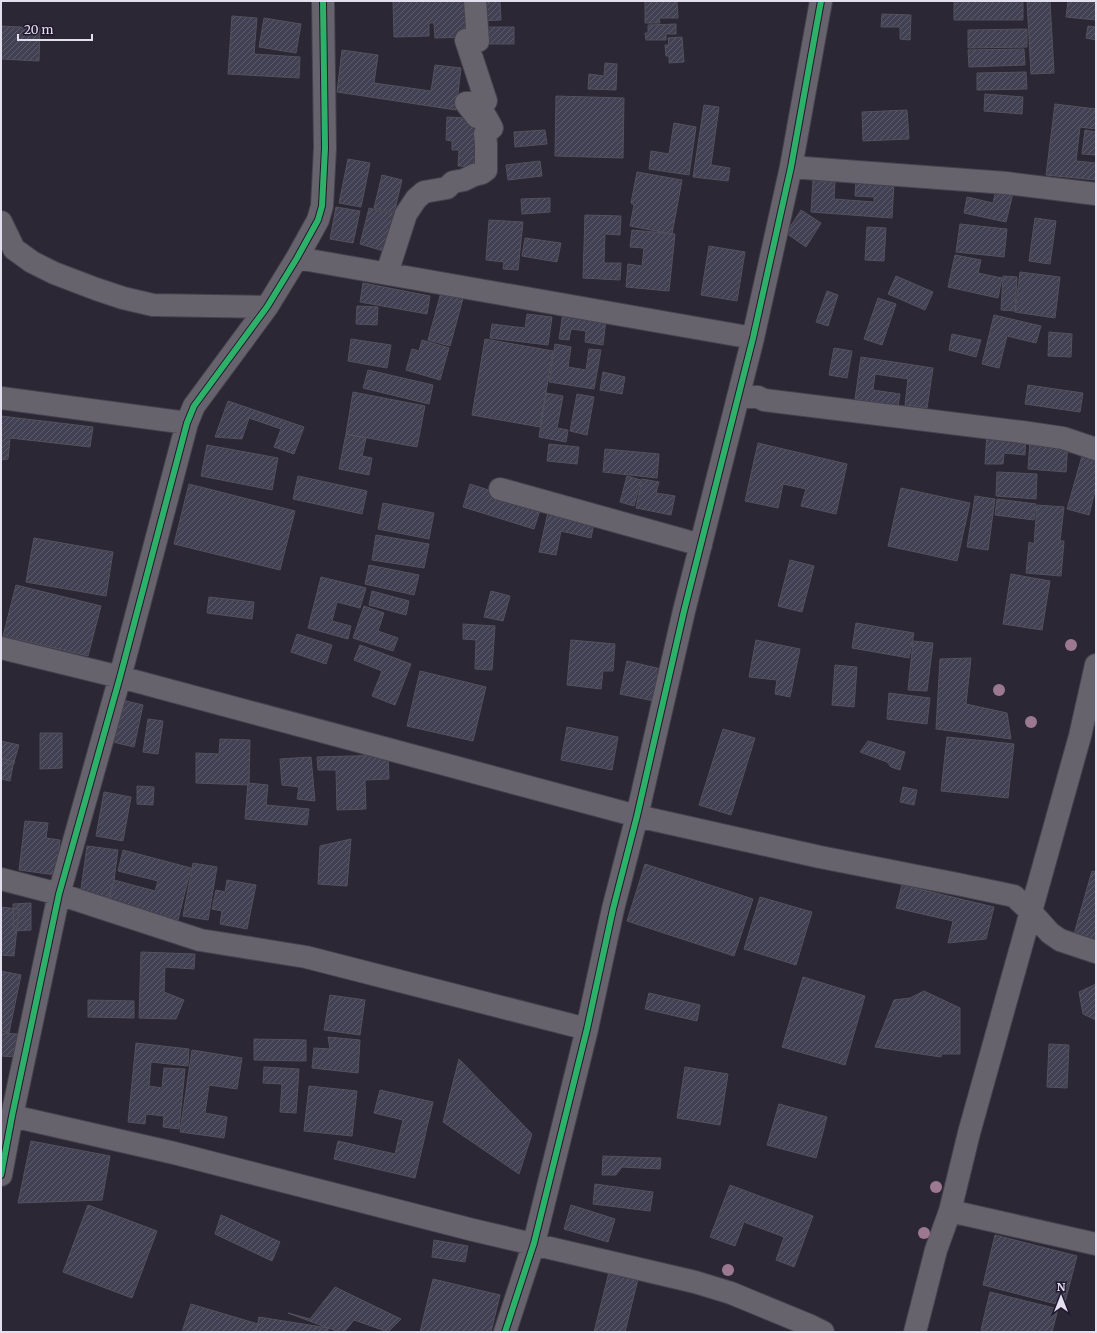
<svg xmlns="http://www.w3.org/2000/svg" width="1097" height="1333" viewBox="0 0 1097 1333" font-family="Merriweather,serif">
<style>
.building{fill:url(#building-hatch);stroke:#53515c}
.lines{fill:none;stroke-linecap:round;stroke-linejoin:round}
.minor-casing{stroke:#46424d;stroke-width:24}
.minor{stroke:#66636d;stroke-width:22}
.cycleway-casing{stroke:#20192f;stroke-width:8}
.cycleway{stroke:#2db169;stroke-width:6}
.tree{fill:#9c7991}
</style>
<defs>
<pattern id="building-hatch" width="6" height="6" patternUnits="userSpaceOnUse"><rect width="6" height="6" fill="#424153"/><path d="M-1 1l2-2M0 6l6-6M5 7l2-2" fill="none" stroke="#5d5c6c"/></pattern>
</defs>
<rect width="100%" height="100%" fill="#2b2734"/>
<path class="building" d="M393,1H472L473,37L435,38L434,23H429V36L394,37Z
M478,1H500L501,20L479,21Z
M645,1H677L678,18H659L660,23H645Z
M954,1H1023V20H954Z
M1027,1H1050L1054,73L1031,74Z
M1068,1L1096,3V20L1066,17Z
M882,14L911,15L910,40L900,39V27H881Z
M232,16L257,18L254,54L300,57L299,78L228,74Z
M264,18L301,24L296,53L259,47Z
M676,24V34H666V40H646L645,33H648V25Z
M1,26L40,28L39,61L1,59Z
M1088,26L1096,27V40L1086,38Z
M480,27H514V44H480Z
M1027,29V47L968,48V30Z
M682,37L684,62L669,63V56H666L665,45H669L668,38Z
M1024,49L1025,65L969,67L968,50Z
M342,50L378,55L374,83L431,91L435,65L461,68L456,110L337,92Z
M605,63L617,64L616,90L588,89L589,74L604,76Z
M1026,72L1027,89L977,90V73Z
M985,94L1023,97L1022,114L984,111Z
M556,96L624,98L623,158L555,156Z
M1055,104L1096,109V129L1080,127L1076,161L1096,163V180L1046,175Z
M704,105L719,107L711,165L730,168L728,181L693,177Z
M907,110L909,139L863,141L862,112Z
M447,117L485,119L483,167L458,166L459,150H452V141L446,140Z
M674,123L696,127L689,175L649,169L651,151L669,154Z
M545,130L547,144L515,147L514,132Z
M1085,130L1096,132V155L1082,154Z
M348,159L370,163L361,207L339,203Z
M540,161L542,176L508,180L506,165Z
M637,172L682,180L672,234L630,226L634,205L631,203Z
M382,175L402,180L394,213L374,208Z
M813,180L835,182L834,199L874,202V197L855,196L856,180L894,183L892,218L811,212Z
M996,189L1013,193L1006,222L964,213L967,197L993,203Z
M550,198V212L522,214L521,199Z
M336,207L360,211L353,243L330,239Z
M369,208L396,215L387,252L360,244Z
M801,210L821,223L806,247L786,233Z
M585,215L621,216L620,235L605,234L604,263H621L620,280L583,278Z
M1035,218L1056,221L1050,264L1029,261Z
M489,220L523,222L518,270L503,269L504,262L486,260Z
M960,224L1007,229L1004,257L956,252Z
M867,227L886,228L884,261L865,260Z
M632,230L675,234L669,291L626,287L628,264L642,266L644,248L630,247Z
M525,238L561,243L557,262L522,256Z
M709,246L745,252L737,301L701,295Z
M955,255L981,260L978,273L1002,278L998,298L948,287Z
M1020,272L1060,277L1055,318L1015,312Z
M896,276L933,292L925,310L888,294Z
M1003,276L1017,277L1015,311L1001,310Z
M363,283L430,296L427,314L360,302Z
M443,285L465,291L450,346L428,340Z
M827,291L838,295L828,326L816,322Z
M878,298L896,304L882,345L864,339Z
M357,306L378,307L377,325L356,324Z
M563,313L606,319L603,345L585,342L586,331L571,329L569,340L559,339Z
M527,314L552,317L548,345L490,338L492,324L525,328Z
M994,315L1041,326L1036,343L1007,336L999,368L982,364Z
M1049,332L1072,334L1071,357L1048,356Z
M952,334L981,340L976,357L949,350Z
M351,339L391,345L387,368L348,361Z
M485,339L553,351L540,427L472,415Z
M422,340L449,348L440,380L406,370L412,349L419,351Z
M555,344L571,347L568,367L586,370L589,349L601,350L594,389L549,382Z
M834,348L852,351L847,378L829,375Z
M861,357L933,368L927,408L905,405L908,379L875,374L873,390L900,394L898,406L855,399Z
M368,370L433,385L429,404L363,388Z
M603,372L625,377L622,394L600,390Z
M1028,385L1083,393L1080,412L1025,404Z
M353,392L425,406L417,447L346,434Z
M546,393L563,396L557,428L568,430L566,442L539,437Z
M577,394L594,397L587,435L570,431Z
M228,401L304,427L294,454L274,447L281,429L249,418L242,439L215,437Z
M1,416L93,427L90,447L10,438L8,459L1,460Z
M987,433L1026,435L1025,455L1004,453L1003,464H985Z
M346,434L366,438L362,456L372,458L369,475L339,469Z
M1030,439L1068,442L1066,472L1028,469Z
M758,443L847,464L836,514L801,506L806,489L783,484L778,508L745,501Z
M549,444L579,447L577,464L547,461Z
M207,445L278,458L272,490L201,476Z
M605,449L659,454L657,478L603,472Z
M1084,449L1096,452V487L1089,515L1067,509Z
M997,472L1037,474L1036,499L996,496Z
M298,476L367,491L362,514L293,499Z
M627,476L641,480L634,506L620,502Z
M642,479L659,482L656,493L675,496L671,515L636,508Z
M189,484L295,511L280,570L174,544Z
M470,484L541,507L534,529L463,507Z
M901,488L970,503L957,561L888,546Z
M975,496L995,499L988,550L967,547Z
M997,499L1036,504L1034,520L995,515Z
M383,503L434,513L429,539L378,529Z
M1037,505L1064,507L1060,541H1064L1061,576L1026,573L1029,542L1034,544Z
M549,508L595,519L591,538L561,531L556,555L539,552Z
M376,535L429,544L424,568L372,560Z
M34,538L113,552L106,596L26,582Z
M790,560L814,566L802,612L778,606Z
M369,565L419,575L414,595L365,584Z
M1011,574L1050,581L1042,630L1003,624Z
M321,577L366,588L360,608L337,602L332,621L351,626L348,639L308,628Z
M16,585L101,606L88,656L3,636Z
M372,591L409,601L406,615L369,605Z
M491,591L510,596L503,621L484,617Z
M209,597L254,602L252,619L207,613Z
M364,606L384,613L378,631L398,638L393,651L353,638Z
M856,623L914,633L909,658L852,648Z
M463,624L495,626L492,670L475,669L476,640L463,639Z
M297,634L332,645L326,664L291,652Z
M571,640L615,644L613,671H603L601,689L567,685Z
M756,640L800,649L790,697L775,694L777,680L749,677Z
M913,641L933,643L927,691L908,690Z
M360,645L411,664L395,705L372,696L382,671L354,660Z
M971,658L966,704L1007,713L1011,739L936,729L940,659Z
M627,661L661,669L654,701L620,694Z
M835,665L857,667L854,707L832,705Z
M420,671L486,687L473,741L407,726Z
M889,693L930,698L927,724L887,719Z
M122,700L143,705L134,747L113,742Z
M148,719L163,721L158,754L143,752Z
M567,727L618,737L612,770L561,760Z
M723,729L755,738L731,815L699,805Z
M40,733H62V768L40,769Z
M947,737L1014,744L1008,798L941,791Z
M220,739L250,740L249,785L196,783V753L219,754Z
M1,741L19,745L13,765L1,762Z
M868,741L905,752L900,770L891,767L887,762L860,752Z
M388,755L389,779L365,780L366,809L337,810L336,770H318L317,757Z
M311,757L315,801L297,799L299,787L282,785L280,759Z
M1,758L15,762L13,765L10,781L1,779Z
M248,783L268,785L266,805L309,809L307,825L245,819Z
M137,786L154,787L153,805L137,804Z
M903,787L917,790L914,805L900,802Z
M104,792L131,797L123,841L96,836Z
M25,821L48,823L46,838L60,840L56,875L19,870Z
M351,839L347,886L318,884L320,846Z
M87,846L118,850L114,880L108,902L80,896Z
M123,850L191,868L178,920L108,902L114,880L155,891L158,881L118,871Z
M193,863L217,867L208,920L183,916Z
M645,864L753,899L734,956L627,921Z
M1092,871L1096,872V941L1074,934Z
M227,880L256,885L247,929L220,924L222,911L212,909L216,890L225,892Z
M902,885L994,907L986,939L948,943L953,921L896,908Z
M760,897L812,912L796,965L744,949Z
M31,903V930L14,931L13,904Z
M1,907L19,909L14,956L1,955Z
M141,952L195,954L194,969L165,967L164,992L184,1000L176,1019L139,1018Z
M1,971L21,975L9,1033L1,1031Z
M803,977L865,996L845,1065L782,1047Z
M1096,984V1020L1083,1014L1079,992Z
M924,991L960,1008V1054H942L941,1057L875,1047L894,1000L910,998Z
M649,993L700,1005L697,1021L645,1009Z
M330,995L365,1000L360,1035L324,1030Z
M88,1000L134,1001V1018L88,1017Z
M1,1033L17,1034V1057L1,1056Z
M328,1037L360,1040L358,1073L312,1068L314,1048L330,1049Z
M254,1039L306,1040V1061L254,1060Z
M136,1043L189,1049L188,1066L151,1062L149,1086L162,1088L164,1068L185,1069L179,1129L163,1127L164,1116L146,1114L145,1124L128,1122Z
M1049,1044L1069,1045L1067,1088L1047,1087Z
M192,1050L242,1058L237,1089L209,1085L205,1113L227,1117L224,1138L180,1132Z
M459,1059L532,1134L519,1174L443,1122Z
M264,1067L299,1069L296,1113L280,1112L282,1084L263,1083Z
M685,1067L728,1074L720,1125L677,1118Z
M309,1086L357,1091L352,1136L304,1131Z
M380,1090L433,1102L415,1178L334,1159L338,1141L395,1154L403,1120L374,1113Z
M779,1104L827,1117L816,1158L767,1145Z
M31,1141L110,1156L102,1200L18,1203Z
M603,1156L661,1158L660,1169L622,1167L616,1175H602Z
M595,1184L653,1192L650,1211L593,1204Z
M730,1185L813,1216L794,1267L776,1260L784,1237L744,1222L735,1246L710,1237Z
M88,1205L157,1231L132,1298L63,1272Z
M571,1205L615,1219L608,1242L564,1229Z
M221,1215L280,1242L272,1261L215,1234Z
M995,1235L1077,1256L1064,1306L983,1285Z
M434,1240L468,1246L465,1262L432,1257Z
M609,1272L638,1279L625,1332H594Z
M433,1279L500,1295L491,1332H420Z
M335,1287L401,1319L388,1332L354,1320L344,1332H339L288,1313L310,1319Z
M990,1292L1058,1309L1052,1332H990L981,1330Z
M191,1304L258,1324L255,1332H182Z
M259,1317L328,1328V1332H256Z"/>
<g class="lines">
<g class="minor-casing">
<path id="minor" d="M791,167L1006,183L1096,194
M1,222L14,249L32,262L54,273L96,289L123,298L153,305L267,307
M297,258L753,338
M387,273L406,214L416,199L424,192L447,188L453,182L464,180L474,175L482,173L486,170V144L485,134L492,128L486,117H477L466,103L486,101L466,40L478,41L475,1
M738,397H758L764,400L1022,432L1063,438L1096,449
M1,398L187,423
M500,489L701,545
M1,648L120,677L637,816L820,857L957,884L1014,896L1031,912L1050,933L1060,940L1096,952
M1,879L59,894L200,940L306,957L587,1029
M12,1116L174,1153L473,1230L695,1282L731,1293L811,1326L823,1332
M1,1175L12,1116L59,894L120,677L187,423L194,406L267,307L297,258L318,220L322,206L325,148L323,1
M950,1211L1096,1244
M505,1332L534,1243L587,1029L613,909L637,816L684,611L753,338L791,167L821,1
M915,1332L936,1250L950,1211L969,1133L1080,736L1096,665"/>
</g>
<use href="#minor" class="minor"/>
<g class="cycleway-casing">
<path id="cycleway" d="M1,1175L12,1116L59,894L120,677L187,423L194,406L267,307L297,258L318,220L322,206L325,148L323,1
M505,1332L534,1243L587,1029L613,909L637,816L684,611L753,338L791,167L821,1"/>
</g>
<use href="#cycleway" class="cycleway"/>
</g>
<g class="tree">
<circle cx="1071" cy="645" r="6"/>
<circle cx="999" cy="690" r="6"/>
<circle cx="1031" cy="722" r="6"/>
<circle cx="936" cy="1187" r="6"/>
<circle cx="924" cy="1233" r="6"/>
<circle cx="728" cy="1270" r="6"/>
</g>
<rect width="1097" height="1333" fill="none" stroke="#e3dfee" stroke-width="4"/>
<g transform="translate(1061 1297)" stroke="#20192f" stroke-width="3" paint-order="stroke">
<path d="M0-3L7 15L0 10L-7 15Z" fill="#e3dfee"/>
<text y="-6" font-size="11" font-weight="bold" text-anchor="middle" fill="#e3dfee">N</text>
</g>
<path d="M18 34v6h74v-6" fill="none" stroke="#e3dfee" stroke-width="2"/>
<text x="24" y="34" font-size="12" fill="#e3dfee" stroke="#20192f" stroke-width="3" paint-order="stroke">20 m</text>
</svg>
